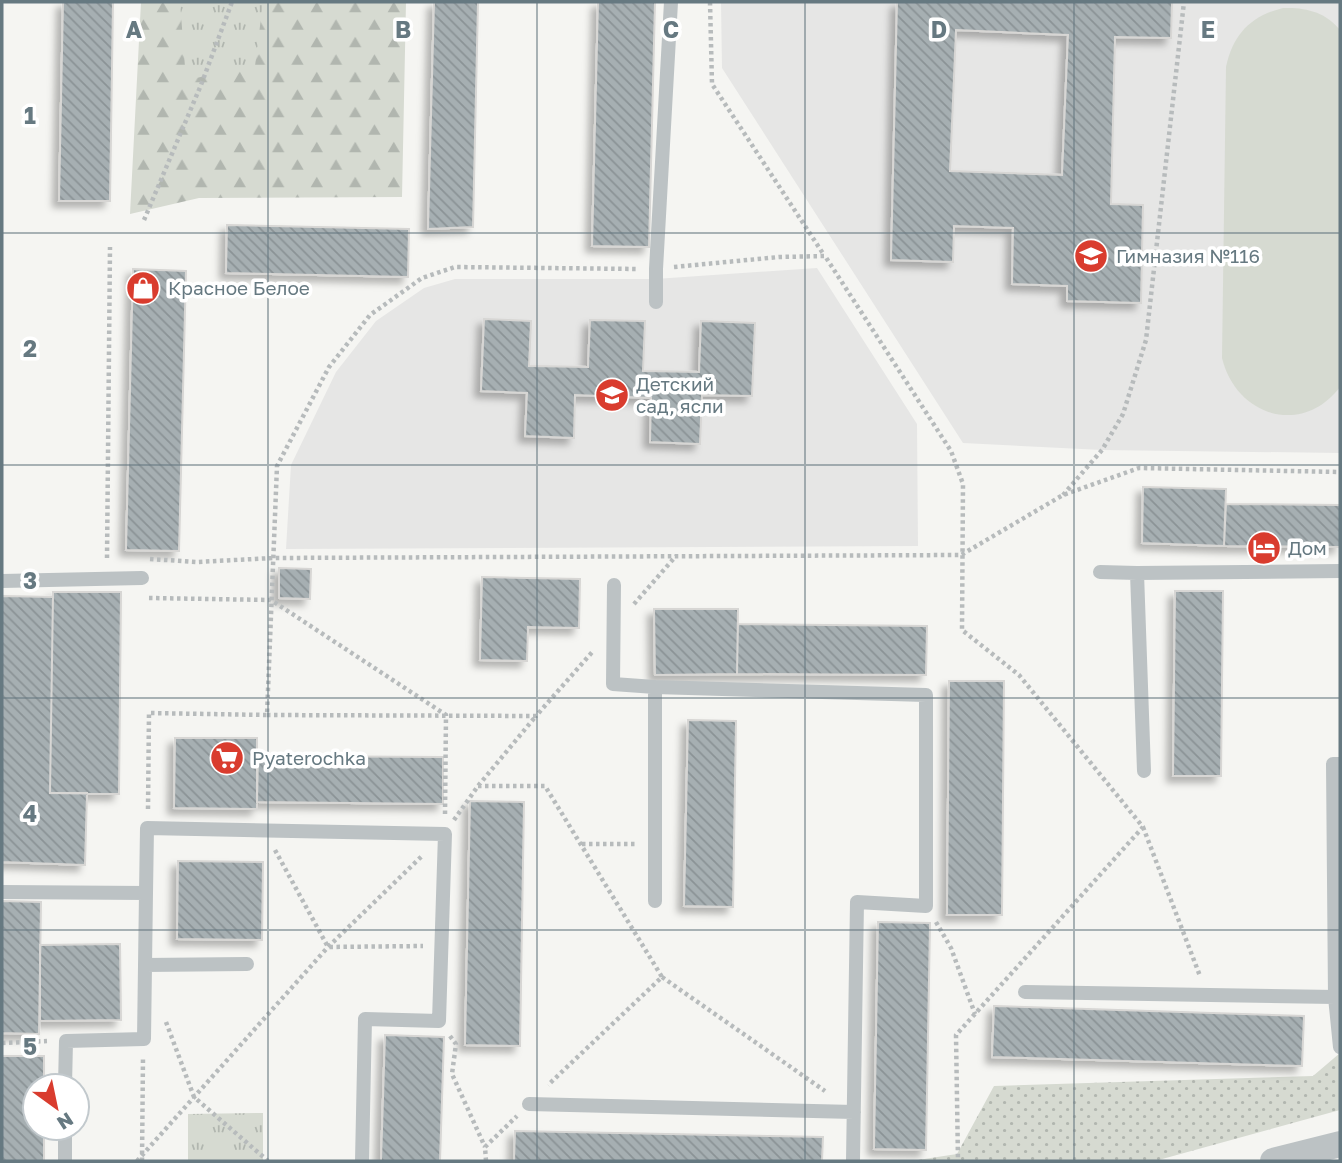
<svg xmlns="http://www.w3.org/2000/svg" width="1342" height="1163" viewBox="0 0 1342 1163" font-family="'Golos Text',sans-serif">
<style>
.built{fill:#e6e6e5}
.grass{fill:url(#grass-dots)}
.forest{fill:url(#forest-firs)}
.park{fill:url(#park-tufts)}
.pitch{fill:#d6dad1}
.building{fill:url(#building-back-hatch);stroke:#d7d6d4;stroke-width:2;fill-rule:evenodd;filter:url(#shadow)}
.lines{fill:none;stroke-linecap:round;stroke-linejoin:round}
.path{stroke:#b7bbbc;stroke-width:4.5;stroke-dasharray:3.5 3.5;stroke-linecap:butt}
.lane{stroke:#bcc2c4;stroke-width:14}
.street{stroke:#bcc2c4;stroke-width:26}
.grid{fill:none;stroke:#667981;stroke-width:2;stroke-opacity:0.55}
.labels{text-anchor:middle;stroke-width:7;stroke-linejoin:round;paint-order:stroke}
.poi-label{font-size:19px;fill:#667981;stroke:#fff;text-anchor:start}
.grid-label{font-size:23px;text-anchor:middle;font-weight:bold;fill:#667981;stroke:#fff;stroke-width:7;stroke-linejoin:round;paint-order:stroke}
</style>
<defs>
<pattern id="grass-dots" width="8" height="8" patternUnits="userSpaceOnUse" patternTransform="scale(1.75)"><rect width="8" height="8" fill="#d6dad1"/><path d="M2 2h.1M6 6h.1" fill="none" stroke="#b1b6af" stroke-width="1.8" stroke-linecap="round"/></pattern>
<pattern id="forest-firs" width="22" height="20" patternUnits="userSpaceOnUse" patternTransform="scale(1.75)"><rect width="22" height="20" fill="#d6dad1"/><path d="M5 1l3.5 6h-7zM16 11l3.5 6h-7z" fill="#b1b6af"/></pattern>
<pattern id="park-tufts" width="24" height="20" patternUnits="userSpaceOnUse" patternTransform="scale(1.75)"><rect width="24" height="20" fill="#d6dad1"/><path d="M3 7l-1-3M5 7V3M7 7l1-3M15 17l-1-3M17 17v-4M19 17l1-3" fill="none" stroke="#b1b6af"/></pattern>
<pattern id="building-back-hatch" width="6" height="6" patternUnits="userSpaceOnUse" patternTransform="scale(1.75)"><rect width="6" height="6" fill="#a6afb2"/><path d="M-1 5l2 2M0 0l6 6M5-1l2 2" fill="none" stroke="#8b9396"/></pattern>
<filter id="shadow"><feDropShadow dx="-6" dy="6" stdDeviation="3.5" flood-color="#0004"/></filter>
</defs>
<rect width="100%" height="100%" fill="#f5f5f2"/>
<path class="built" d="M721,2H1340V453L1102,450L963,443L722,68Z
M817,268L917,424L918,546L286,549L291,465L336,372L376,321L424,288L455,279H655Z"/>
<path class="grass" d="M1340,1053V1110L1155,1161H911L957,1154L994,1086L1313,1076Z"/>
<path class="forest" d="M141,2H406L402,197L199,198L130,214Z"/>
<path class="park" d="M180,2H263L255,66L186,80Z
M263,1113V1161H188V1114Z"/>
<path class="pitch" d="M1283,8C1305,7 1326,12 1340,30V387C1302,437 1236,416 1222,358L1226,67C1233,34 1251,16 1283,8Z"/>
<path class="building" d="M63,2H113L110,201H59Z
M434,2H478L473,227L428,229Z
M598,2H655L649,247L592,246Z
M897,2H1172L1171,38L1115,37L1111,204L1143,205L1141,303L1067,301V286L1012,284L1013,228L954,226L953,262L891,260ZM956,30L1068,35L1062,175L950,171Z
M227,225L409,229L408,277L226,273Z
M133,269L186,271L179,551L126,550Z
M484,319L531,321L529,366L588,367L590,320L645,321L643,371L699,372L701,321L755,323L752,396L702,395L700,444L650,442L651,398L575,395L574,438L525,436L527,393L481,391Z
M1143,487L1226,489L1224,546L1142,543Z
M1226,504L1340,505V547L1224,546Z
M279,568L311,569L310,599L279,598Z
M482,577L580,579L579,628L528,627L527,661L480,660Z
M1175,591H1223L1221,776H1173Z
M53,592H121L119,794L50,793Z
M2,596L53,597L50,793H87L85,865L2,862Z
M654,609H738L737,674L655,675Z
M738,624L927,626L926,675L737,674Z
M949,681H1004L1002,915H947Z
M688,720L736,721L733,907L684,906Z
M175,738H257V809L174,808Z
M258,756L443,757V804L257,802Z
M470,801L524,802L520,1046L465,1045Z
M178,861L263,862L262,940L177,939Z
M2,901L41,902L39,1034L2,1033Z
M878,922L930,923L926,1150L874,1149Z
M120,944L121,1020L40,1021V945Z
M994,1006L1304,1016L1302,1066L992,1057Z
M385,1035L444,1037L440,1161H381Z
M2,1056H44V1086H35V1128H44V1161H2Z
M515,1131L823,1137L822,1161H514Z"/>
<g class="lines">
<path class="path" d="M710,2L712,84L824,255
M144,220L201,85L232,2
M674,267L779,257L825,256L951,451L963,484L962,630L1019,675L1143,827L956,1035L958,1161
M1063,495L1102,450L1123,414L1146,340L1184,2
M107,558L110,247
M150,559L197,562L273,558L961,555L1063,495L1139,468L1340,472
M149,598L271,600L446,715L445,815
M634,604L676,556
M267,715L536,716L594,650
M478,786H545L662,977L548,1085
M148,809L149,713L267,715L277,466L329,367L370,315L422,278L455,267L637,269
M454,820L478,786L536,716
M1143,827L1200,976
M582,844H636
M275,850L328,947L423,946
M936,922L951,948L975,1014
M662,977L825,1091
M166,1022L194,1097L268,1161
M450,1036L456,1044L452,1074L485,1147
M2,1043L47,1041
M137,1161L328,947L423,855
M142,1161L143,1057
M486,1161L485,1147L517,1116"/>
<path class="lane" d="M656,302V269L671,2
M1100,572L1137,573
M2,581L142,578
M614,585L613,684L655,687
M1340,764H1333L1335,997L1340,1047
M1144,771L1137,573L1340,571
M2,892L146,893L147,828L445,834L439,1021L365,1019L362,1161
M655,901V687L926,695V906L857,902L853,1161
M145,965L247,964
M1025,992L1335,997
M65,1086L66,1041L144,1039L146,893
M529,1104L854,1112
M65,1161V1128"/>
<path class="street" d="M1273,1161L1340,1144"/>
</g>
<path class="grid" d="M268,2V1161M537,2V1161M805,2V1161M1074,2V1161M2,233H1340M2,465H1340M2,698H1340M2,930H1340"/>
<defs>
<g id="school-disc" transform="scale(1.75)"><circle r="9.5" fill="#d93c2e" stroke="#fff"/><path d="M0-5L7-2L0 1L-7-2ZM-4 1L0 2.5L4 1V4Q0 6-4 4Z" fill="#fff"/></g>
<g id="shop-disc" transform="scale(1.75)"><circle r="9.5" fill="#d93c2e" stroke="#fff"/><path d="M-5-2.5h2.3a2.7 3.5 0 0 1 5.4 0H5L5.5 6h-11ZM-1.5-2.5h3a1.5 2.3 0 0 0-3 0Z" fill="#fff"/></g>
<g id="hotel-disc" transform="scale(1.75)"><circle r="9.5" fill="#d93c2e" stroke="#fff"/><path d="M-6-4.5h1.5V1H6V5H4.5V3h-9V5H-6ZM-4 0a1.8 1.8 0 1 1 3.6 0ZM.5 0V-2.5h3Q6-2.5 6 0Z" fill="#fff"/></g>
<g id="supermarket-disc" transform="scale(1.75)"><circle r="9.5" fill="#d93c2e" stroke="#fff"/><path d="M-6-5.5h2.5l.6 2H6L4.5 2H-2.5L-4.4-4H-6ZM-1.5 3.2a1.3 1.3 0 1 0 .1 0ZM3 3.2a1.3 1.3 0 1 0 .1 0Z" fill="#fff"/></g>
</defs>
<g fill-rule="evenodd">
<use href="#school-disc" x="1091" y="256"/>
<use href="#shop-disc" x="143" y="288"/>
<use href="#school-disc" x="612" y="395"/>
<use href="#hotel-disc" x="1264" y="548"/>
<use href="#supermarket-disc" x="227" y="758"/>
</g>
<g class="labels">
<g class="poi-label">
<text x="1116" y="263">Гимназия №116</text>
<text x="168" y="295">Красное Белое</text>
<text x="636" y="391">Детский<tspan x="636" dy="22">сад, ясли</tspan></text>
<text x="1288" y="555">Дом</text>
<text x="252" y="765">Pyaterochka</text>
</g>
</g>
<g class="grid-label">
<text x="134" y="38">A</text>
<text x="403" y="38">B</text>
<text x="671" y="38">C</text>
<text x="939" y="38">D</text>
<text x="1208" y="38">E</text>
<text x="30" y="124">1</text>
<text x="30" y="357">2</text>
<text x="30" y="589">3</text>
<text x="30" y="822">4</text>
<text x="30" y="1055">5</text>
</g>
<rect width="1342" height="1163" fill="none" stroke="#667981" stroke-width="7"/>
<g transform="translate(56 1107) rotate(147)"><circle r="33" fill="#ffffff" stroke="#c2c9cd" stroke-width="2"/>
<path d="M0-5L12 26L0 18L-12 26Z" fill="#d93c2e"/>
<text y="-10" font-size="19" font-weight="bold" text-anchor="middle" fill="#667981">N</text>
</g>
</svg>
